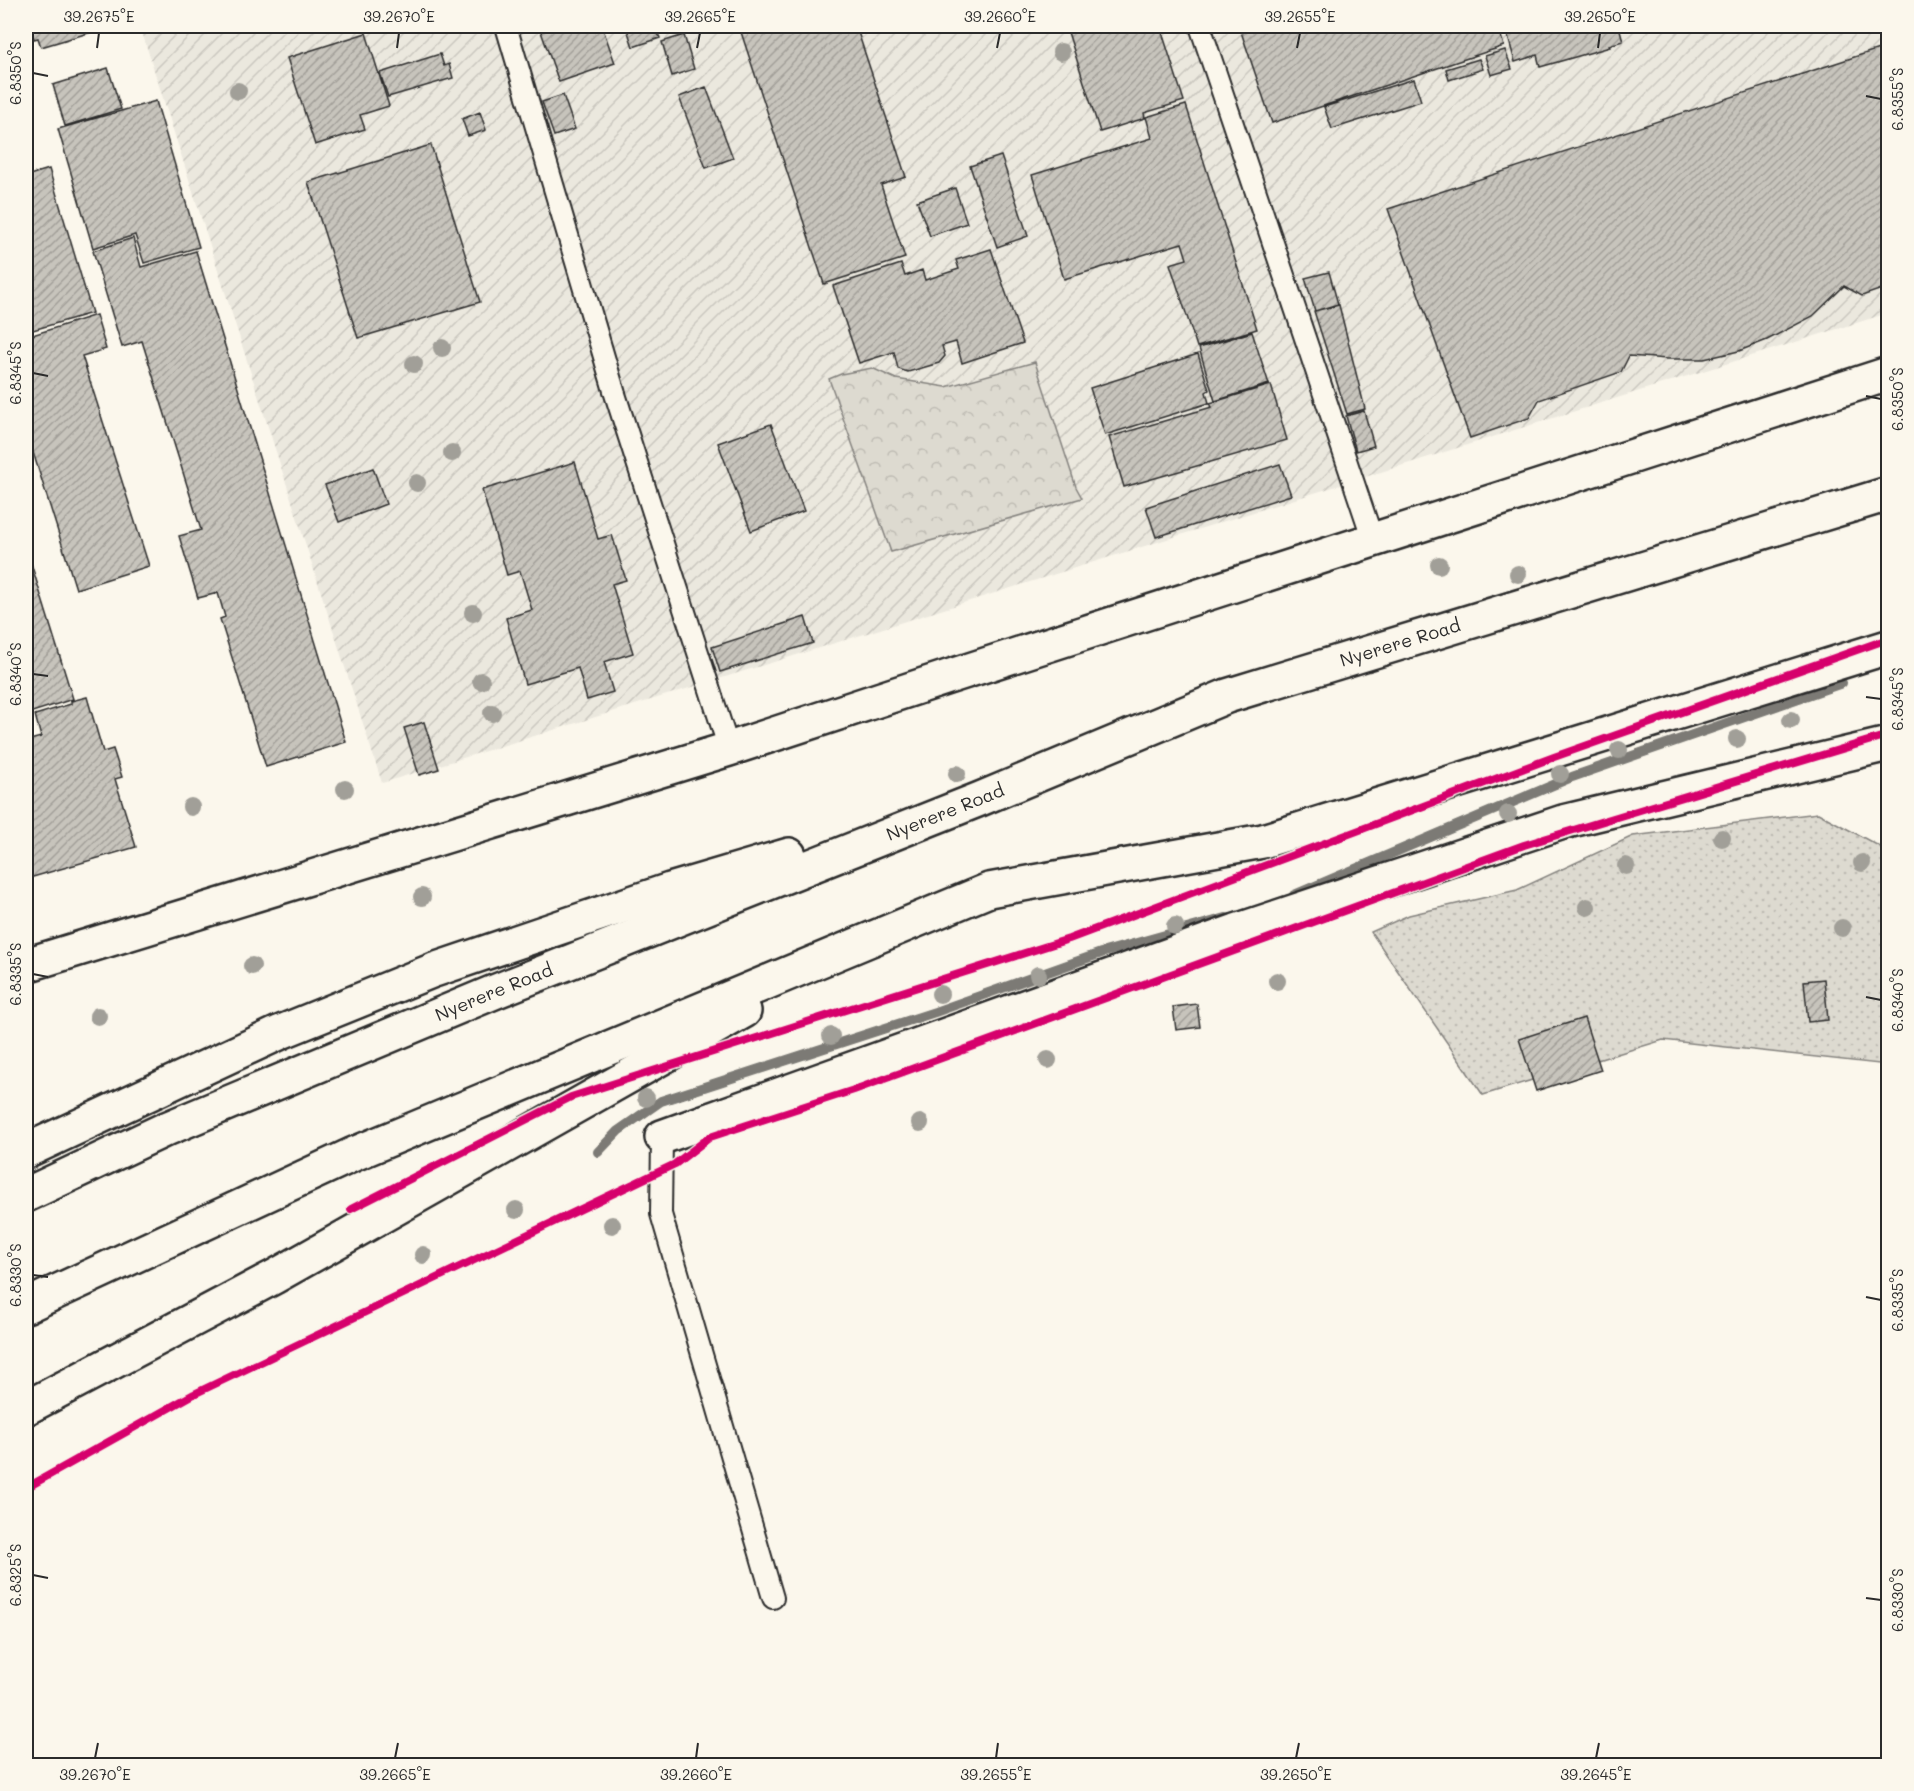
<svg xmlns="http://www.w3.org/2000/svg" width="1914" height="1791" viewBox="0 0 1914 1791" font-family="Mali,sans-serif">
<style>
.industrial{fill:url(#industrial-furrows)}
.grass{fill:url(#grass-dots);stroke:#84827e;stroke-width:1.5}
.forest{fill:url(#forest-crowns);stroke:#84827e;stroke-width:1.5}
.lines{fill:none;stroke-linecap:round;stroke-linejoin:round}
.stream{stroke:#7b7a75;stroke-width:10}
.building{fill:url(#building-hatch);stroke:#2b2b2b;stroke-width:1.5}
.lane-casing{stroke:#2b2b2b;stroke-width:24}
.street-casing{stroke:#2b2b2b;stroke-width:38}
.highway-casing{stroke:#2b2b2b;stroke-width:38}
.lane{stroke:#fbf7ec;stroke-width:20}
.street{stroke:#fbf7ec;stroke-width:33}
.highway{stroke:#fbf7ec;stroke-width:33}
.cycleway-casing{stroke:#fbf7ec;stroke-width:11}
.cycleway{stroke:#d6006c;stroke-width:8}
.tree{fill:#a19f98}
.ticks{fill:none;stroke:#2b2b2b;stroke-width:2}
.labels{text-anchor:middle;stroke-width:5;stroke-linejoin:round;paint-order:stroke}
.street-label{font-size:18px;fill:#2b2b2b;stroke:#fbf7ec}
.neatline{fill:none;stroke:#2b2b2b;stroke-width:2}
.ticks-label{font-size:15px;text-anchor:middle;fill:#2b2b2b}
</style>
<defs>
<pattern id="industrial-furrows" width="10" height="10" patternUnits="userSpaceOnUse" patternTransform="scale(1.5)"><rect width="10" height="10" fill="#ebe8de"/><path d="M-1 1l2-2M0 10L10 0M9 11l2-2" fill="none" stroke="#cac7bf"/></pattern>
<pattern id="grass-dots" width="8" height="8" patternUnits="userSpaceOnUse" patternTransform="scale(1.5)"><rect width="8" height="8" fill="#dddad0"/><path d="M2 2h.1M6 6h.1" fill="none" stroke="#bebbb3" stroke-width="1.8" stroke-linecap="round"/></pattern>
<pattern id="forest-crowns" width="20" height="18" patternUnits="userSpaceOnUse" patternTransform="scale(1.5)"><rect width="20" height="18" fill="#dddad0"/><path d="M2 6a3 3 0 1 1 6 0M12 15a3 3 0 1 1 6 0" fill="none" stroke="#bebbb3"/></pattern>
<pattern id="building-hatch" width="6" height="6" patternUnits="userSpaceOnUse" patternTransform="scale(1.5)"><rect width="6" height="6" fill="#c7c4bc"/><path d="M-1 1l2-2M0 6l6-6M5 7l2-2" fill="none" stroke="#a29f99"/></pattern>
</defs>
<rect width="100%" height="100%" fill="#fbf7ec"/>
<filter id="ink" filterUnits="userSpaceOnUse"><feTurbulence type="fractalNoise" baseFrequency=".0167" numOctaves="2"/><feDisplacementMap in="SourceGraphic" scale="12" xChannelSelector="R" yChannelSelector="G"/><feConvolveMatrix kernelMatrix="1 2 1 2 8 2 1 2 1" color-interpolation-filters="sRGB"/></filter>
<g filter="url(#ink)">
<path class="industrial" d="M140,26H1888V313L861,635L382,783Z"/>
<path class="grass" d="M1818,813L1888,851V1065L1663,1040L1483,1095L1371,932L1409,915L1517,890L1633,836Z"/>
<path class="forest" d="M1035,362L1076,487L1082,498L891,552L829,379L841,374L872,368L896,379L946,387Z"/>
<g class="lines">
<path class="stream" d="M1294,895L1572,777L1842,683
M598,1152L618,1131L661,1101L935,1012L1101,953L1226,918"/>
</g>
<path class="building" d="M30,26H90L92,32L41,47L38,38L34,39Z
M539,26H602L615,63L559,82Z
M626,26H655L660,38L633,47Z
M739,26H856L906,177L881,185L905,258L824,284Z
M1066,26H1160L1184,101L1144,113L1145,118L1100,132Z
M1239,26H1498L1504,46L1272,123Z
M1505,26H1603L1604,28L1619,26L1623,41L1609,45L1610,47L1540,67L1537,55L1515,62Z
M366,33L389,106L360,115L365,129L315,145L287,58Z
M684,35L694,69L672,76L662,42Z
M1888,46V287L1862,296L1844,286L1813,316L1767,340L1739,351L1704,359H1667L1629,356L1621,372L1539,400L1529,418L1470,438L1388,209Z
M1505,50L1512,69L1491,75L1485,56Z
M440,54L444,66L449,64L453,78L388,97L380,73Z
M1479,59L1483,69L1449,80L1446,69Z
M108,68L121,109L65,126L53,85Z
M1414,79L1421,101L1332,129L1324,107Z
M706,87L733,158L706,168L679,97Z
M563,95L575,129L554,136L542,102Z
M156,101L199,247L144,263L135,235L93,248L58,129Z
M1186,105L1257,329L1197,347L1170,264L1187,259L1182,243L1064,279L1032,175L1152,138L1146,117Z
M480,112L486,130L468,136L462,119Z
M431,145L480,302L358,338L308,182Z
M1001,156L1028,236L997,247L970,166Z
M49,169L92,313L26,332V176Z
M955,188L967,223L930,236L917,201Z
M133,238L141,267L196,251L346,742L266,767L220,619L225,617L218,593L198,598L179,536L201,530L142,341L122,347L93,251Z
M991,249L1023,343L962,363L956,342L942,346L945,356L939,363L908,372L898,369L894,352L859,363L833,286L901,264L905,276L922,270L925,280L959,269L956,260Z
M1329,272L1338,304L1315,311L1305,278Z
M1339,305L1365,409L1347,414L1314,311Z
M96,315L106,349L82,356L149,566L76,589L26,430V337Z
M1252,332L1269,384L1215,401L1199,348Z
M1198,354L1209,390L1206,392L1209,403L1105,435L1090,388Z
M1271,385L1287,440L1124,487L1109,437L1212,407L1210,403Z
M1364,411L1374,446L1356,451L1346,416Z
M771,424L804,511L751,531L718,443Z
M575,462L598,539L612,535L626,580L612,584L633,653L604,662L613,692L587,700L578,668L525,684L506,618L532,610L520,571L507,575L482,490Z
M1280,464L1291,495L1156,537L1146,507Z
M373,468L386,504L339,522L325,485Z
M26,547L73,699L26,714Z
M805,617L813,643L720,672L712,647Z
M87,697L103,752L113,749L122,777L115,779L136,847L26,879V741L41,737L35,715L71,704V701Z
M424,722L439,769L419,775L404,728Z
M1824,979L1828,1020L1808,1022L1804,981Z
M1197,1004L1200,1027L1176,1030L1173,1007Z
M1584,1018L1601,1070L1536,1091L1519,1039Z"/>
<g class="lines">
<g class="lane-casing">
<path id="lane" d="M506,26L615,394L729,749
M1200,26L1373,540
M662,1137L661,1214L773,1598"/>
</g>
<g class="street-casing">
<path id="street" d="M26,965L729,749L948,677L1888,374
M662,1137L1236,931L1563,822L1888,744"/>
</g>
<g class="highway-casing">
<g id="highway">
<path d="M26,1151L281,1032L434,970L670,890L789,855"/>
<path id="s1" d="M26,1195L166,1129L494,992L980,799L1227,696L1888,494"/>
<path d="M26,1306L354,1154L989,890L1263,841L1888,647"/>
<path d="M26,1408L274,1277L744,1011"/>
</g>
</g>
<use href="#lane" class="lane"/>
<use href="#street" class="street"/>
<use href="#highway" class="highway"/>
<g class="cycleway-casing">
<path id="cycleway" d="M351,1209L571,1097L1069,939L1554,757L1888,639
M26,1488L194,1394L675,1164L710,1137L854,1090L1524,845L1888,735"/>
</g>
<use href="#cycleway" class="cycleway"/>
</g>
<g class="tree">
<circle cx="1061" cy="52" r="9"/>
<circle cx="238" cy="91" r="9"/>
<circle cx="442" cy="348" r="9"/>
<circle cx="414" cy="364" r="9"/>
<circle cx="452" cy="453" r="9"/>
<circle cx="417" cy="483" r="9"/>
<circle cx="1439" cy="565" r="9"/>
<circle cx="1518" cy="574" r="9"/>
<circle cx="473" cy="613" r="9"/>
<circle cx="481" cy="681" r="9"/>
<circle cx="492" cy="713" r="9"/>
<circle cx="1791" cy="720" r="9"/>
<circle cx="1737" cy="739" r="9"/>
<circle cx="1619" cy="750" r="9"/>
<circle cx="957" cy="774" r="9"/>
<circle cx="1560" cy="774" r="9"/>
<circle cx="345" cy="789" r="9"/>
<circle cx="191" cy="807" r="9"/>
<circle cx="1508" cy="814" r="9"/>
<circle cx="1722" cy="838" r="9"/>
<circle cx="1862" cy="863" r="9"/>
<circle cx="1626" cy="866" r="9"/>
<circle cx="422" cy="897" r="9"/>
<circle cx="1587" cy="907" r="9"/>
<circle cx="1175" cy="926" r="9"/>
<circle cx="1842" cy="928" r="9"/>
<circle cx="252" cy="966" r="9"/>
<circle cx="1038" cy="975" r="9"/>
<circle cx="1277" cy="981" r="9"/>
<circle cx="940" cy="994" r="9"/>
<circle cx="98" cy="1016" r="9"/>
<circle cx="831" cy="1036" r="9"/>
<circle cx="1048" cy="1060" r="9"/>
<circle cx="646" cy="1098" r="9"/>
<circle cx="920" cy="1123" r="9"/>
<circle cx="516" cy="1210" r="9"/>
<circle cx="612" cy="1225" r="9"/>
<circle cx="423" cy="1255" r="9"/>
</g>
</g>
<path class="ticks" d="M97,48L99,33M397,48L399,33M697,48L700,33M997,48L1000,33M1297,48L1300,33M1598,48L1600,33M33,73L48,76M1866,96L1881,99M33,373L48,376M1866,396L1881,399M33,674L48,676M1866,697L1881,699M33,974L48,977M1866,997L1881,1000M33,1275L48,1277M1866,1297L1881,1300M33,1575L48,1578M1866,1598L1881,1600M95,1758L98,1743M395,1758L398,1743M696,1758L698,1743M996,1758L998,1743M1296,1758L1299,1743M1596,1758L1599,1743"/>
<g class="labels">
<g class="street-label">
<text dy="6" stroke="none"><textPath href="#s1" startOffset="1482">Nyerere Road</textPath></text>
<text dy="6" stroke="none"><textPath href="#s1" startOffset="996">Nyerere Road</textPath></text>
<text dy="6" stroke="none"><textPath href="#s1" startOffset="510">Nyerere Road</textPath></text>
</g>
</g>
<rect width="1914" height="1791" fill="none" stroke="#fbf7ec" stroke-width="66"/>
<rect x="33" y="33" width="1848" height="1725" class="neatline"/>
<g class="ticks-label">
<text x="99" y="22">39.2675°E</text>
<text x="399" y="22">39.2670°E</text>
<text x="700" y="22">39.2665°E</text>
<text x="1000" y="22">39.2660°E</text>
<text x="1300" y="22">39.2655°E</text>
<text x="1600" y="22">39.2650°E</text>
<text transform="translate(16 73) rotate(-90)" y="5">6.8350°S</text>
<text transform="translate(1898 99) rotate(-90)" y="5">6.8355°S</text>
<text transform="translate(16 373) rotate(-90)" y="5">6.8345°S</text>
<text transform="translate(1898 399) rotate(-90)" y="5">6.8350°S</text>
<text transform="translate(16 674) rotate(-90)" y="5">6.8340°S</text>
<text transform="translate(1898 699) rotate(-90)" y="5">6.8345°S</text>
<text transform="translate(16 974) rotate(-90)" y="5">6.8335°S</text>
<text transform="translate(1898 1000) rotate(-90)" y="5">6.8340°S</text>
<text transform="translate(16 1275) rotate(-90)" y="5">6.8330°S</text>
<text transform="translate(1898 1300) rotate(-90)" y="5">6.8335°S</text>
<text transform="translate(16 1575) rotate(-90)" y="5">6.8325°S</text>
<text transform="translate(1898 1600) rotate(-90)" y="5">6.8330°S</text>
<text x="95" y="1780">39.2670°E</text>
<text x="395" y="1780">39.2665°E</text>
<text x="696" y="1780">39.2660°E</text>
<text x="996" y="1780">39.2655°E</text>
<text x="1296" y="1780">39.2650°E</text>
<text x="1596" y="1780">39.2645°E</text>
</g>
</svg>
